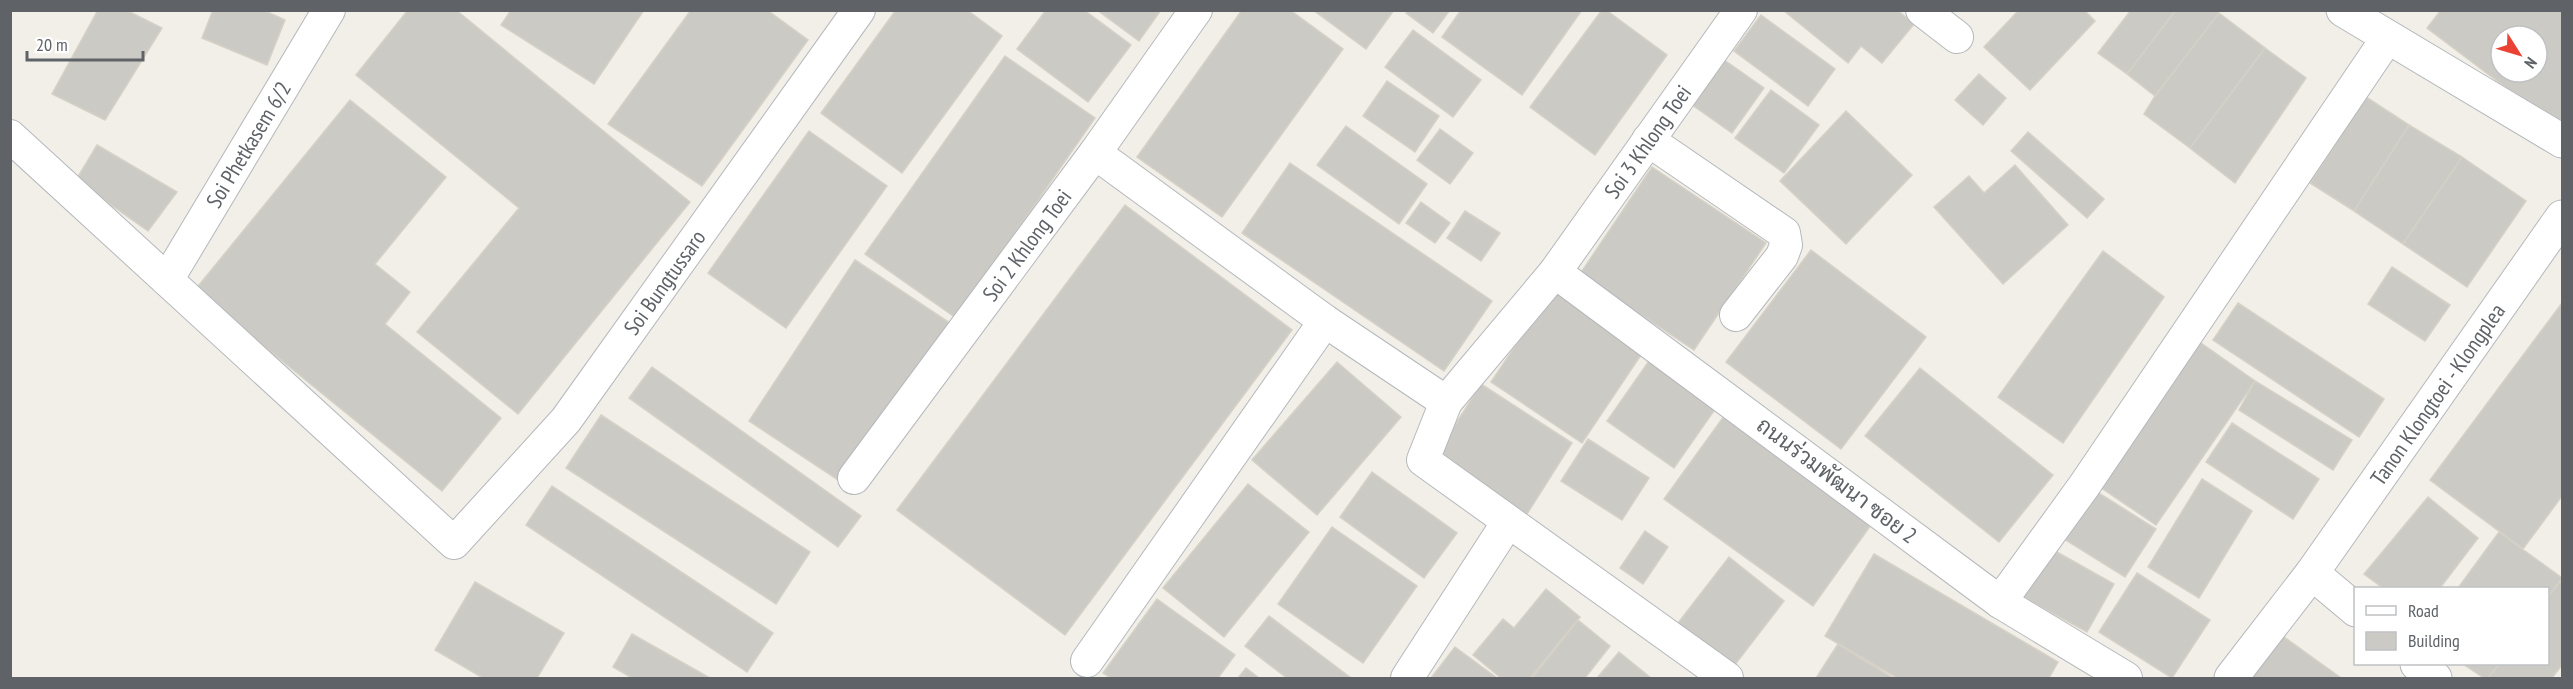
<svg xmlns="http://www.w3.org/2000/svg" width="2573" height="689" viewBox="0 0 2573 689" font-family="'PT Sans Narrow',Sarabun,sans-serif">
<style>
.building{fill:#cccac5;stroke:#d6d1c6;stroke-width:1.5;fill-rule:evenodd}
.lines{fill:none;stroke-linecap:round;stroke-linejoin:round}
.minor-casing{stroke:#b5b8bc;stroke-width:34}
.tertiary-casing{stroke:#b5b8bc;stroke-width:35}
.minor{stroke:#fff;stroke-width:32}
.tertiary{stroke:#fff;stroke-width:33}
.labels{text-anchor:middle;stroke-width:5;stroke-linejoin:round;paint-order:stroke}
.street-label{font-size:22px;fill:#5f6368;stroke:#fff}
</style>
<rect width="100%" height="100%" fill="#f1efe8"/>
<path class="building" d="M98,10H126L162,28L105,120L52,94Z
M213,10H263L285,20L267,65L202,38Z
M408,10H456L690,202L518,414L417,332L519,208L356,75Z
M511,10H644L594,84L501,25Z
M691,10H767L808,40L702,186L608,124Z
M896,10H967L1002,36L902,173L821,113Z
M1046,10H1084L1131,45L1088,102L1017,49Z
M1097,10H1161L1139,41Z
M1242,10H1290L1343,49L1222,217L1137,157Z
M1313,10H1394L1366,49Z
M1408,10H1450L1433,33L1406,13Z
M1461,10H1582L1522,95L1442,37Z
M1602,10H1606L1667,55L1595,155L1530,107Z
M1783,10H1897L1914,24L1882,63L1861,46L1848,63Z
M2019,10H2084L2095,21L2030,90L1984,47Z
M2131,10H2176L2127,74L2098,53Z
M2176,10H2216L2219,13L2155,96L2127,74Z
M2441,10H2562V130L2427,28ZM2501,36H2537V72H2501Z
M2219,13L2265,48L2190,148L2144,114L2155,96Z
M1761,15L1835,69L1808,106L1734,51Z
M1413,30L1481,80L1453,117L1385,67Z
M2265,48L2306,78L2235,183L2190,148Z
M1005,56L1095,118L956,318L865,254Z
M1720,57L1764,88L1732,133L1688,102Z
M1979,74L2006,98L1983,125L1955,100Z
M1387,81L1439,116L1415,152L1363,116Z
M1771,90L1819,125L1784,173L1735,138Z
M2366,97L2409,125L2354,211L2310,183Z
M350,100L446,177L375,264L410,292L385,324L501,418L442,491L195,290Z
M1846,111L1912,175L1846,244L1780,181Z
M2409,125L2462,157L2403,244L2354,211Z
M1346,126L1427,184L1399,224L1317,165Z
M1440,129L1473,153L1450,184L1417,160Z
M809,131L887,186L786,328L708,273Z
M2028,132L2104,199L2087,218L2011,151Z
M97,145L177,192L148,231L76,180Z
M2462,157L2526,201L2467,287L2403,244Z
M1290,163L1492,301L1444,371L1242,233Z
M2015,165L2068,225L2003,284L1934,207L1969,176L1984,193Z
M1652,167L1766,243L1694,350L1580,274Z
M1421,202L1450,223L1435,243L1406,223Z
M1125,205L1292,330L1065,635L897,510Z
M1465,211L1500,233L1481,261L1447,238Z
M1811,250L1926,337L1841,449L1726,362Z
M2103,251L2164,297L2063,443L1998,397Z
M855,260L950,323L844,484L749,421Z
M2392,267L2450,305L2425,341L2368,304Z
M1552,291L1643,352L1582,443L1491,382Z
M2238,303L2384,399L2359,437L2213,340Z
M2562,303V496L2523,549L2430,480Z
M2191,336L2255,381L2156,525L2091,481Z
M1651,358L1718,405L1674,468L1607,421Z
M1337,362L1401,417L1317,515L1252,460Z
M652,367L861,516L838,547L629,398Z
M1920,368L2053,475L1999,542L1865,436Z
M2255,381L2352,440L2333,470L2239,410Z
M1481,384L1572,443L1527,514L1436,455Z
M1727,412L1876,518L1813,606L1664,499Z
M601,415L810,552L776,604L566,468Z
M2232,423L2319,479L2293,519L2206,462Z
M1588,439L1649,478L1622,520L1561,481Z
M1372,472L1457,533L1424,578L1340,517Z
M2202,479L2252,511L2199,598L2148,567Z
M1248,484L1309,532L1224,637L1163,588Z
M552,486L773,633L747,672L526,525Z
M2094,490L2156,529L2125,577L2064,539Z
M2428,497L2478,538L2440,588H2383L2364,574Z
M1332,527L1417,586L1363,663L1278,604Z
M1645,531L1668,547L1643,584L1620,568Z
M2499,532L2562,578L2548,597V588H2458Z
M2048,547L2114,584L2087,632L2021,596Z
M1874,554L2058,662L2049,678H1897L1825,636Z
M1729,557L1784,601L1727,675L1671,632Z
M2137,573L2210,620L2172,678L2099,632Z
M2562,579V665L2552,678H2488L2499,664H2548V597Z
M475,582L564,633L537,678H483L435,650Z
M1546,589L1580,617L1530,678H1501L1473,655L1503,619L1514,628Z
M1157,599L1235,655L1218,678H1111L1103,673Z
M1269,616L1351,678H1287L1245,646Z
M1578,620L1610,646L1585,678H1532Z
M2277,632L2341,678H2242Z
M632,634L710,678H632L613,667Z
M1838,644L1893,678H1816Z
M1455,647L1497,678H1431Z
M1619,652L1651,678H1597Z
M2463,664H2499L2488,678H2484Z
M1246,668L1259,678H1238Z"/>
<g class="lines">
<g class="minor-casing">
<g id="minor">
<path d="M1922,10L1957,37"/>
<path id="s1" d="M10,136L454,543L566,420L859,10"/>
<path d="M1648,140L1784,233L1786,245L1782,256L1736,315"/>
<path d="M1095,153L1325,321L1446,402"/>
<path d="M1555,272L2000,602L2126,678"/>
<path id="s2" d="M167,280L329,10"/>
<path id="s3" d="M854,478L1095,153L1196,10"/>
<path d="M2000,602L2084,486L2388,37"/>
<path d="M1087,661L1325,321"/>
<path d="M1407,678L1508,522"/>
<path id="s4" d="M1727,678L1423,460L1446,402L1555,272L1741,10"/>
</g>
</g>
<g class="tertiary-casing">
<g id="tertiary">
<path d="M2343,10L2562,141"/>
<path d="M2312,573L2356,610"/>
<path d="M2417,664L2435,678"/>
<path id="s5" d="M2231,678L2312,573L2562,217"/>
</g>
</g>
<use href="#minor" class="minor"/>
<use href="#tertiary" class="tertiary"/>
</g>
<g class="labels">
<g class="street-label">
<text dy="8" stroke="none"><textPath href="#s4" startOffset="766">Soi 3 Khlong Toei</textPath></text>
<text dy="8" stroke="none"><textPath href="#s2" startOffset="158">Soi Phetkasem 6/2</textPath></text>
<text dy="8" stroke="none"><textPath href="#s3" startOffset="290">Soi 2 Khlong Toei</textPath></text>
<text dy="8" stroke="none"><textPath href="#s1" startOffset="938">Soi Bungtussaro</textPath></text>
<text dy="8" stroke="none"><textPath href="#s5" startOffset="351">Tanon Klongtoei - Klongplea</textPath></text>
<text transform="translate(1837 480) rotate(37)" y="8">ถนนร่วมพัฒนา ซอย 2</text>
</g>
</g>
<rect width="2573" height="689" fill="none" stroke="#5f6368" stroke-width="24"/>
<rect x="2354" y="587" width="195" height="78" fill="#ffffff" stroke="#bfc1c3" stroke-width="1.5"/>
<rect x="2366" y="606" width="30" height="9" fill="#ffffff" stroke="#bfc1c3" stroke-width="1.5"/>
<text x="2408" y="617" font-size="18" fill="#5f6368">Road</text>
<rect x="2366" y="632" width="30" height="18" fill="#cccac5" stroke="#bfc1c3" stroke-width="1.5"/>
<text x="2408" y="647" font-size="18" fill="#5f6368">Building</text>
<g transform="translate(2519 54) rotate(127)"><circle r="28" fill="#ffffff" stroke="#bfc1c3" stroke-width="1.5"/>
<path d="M0-4.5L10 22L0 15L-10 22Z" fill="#ea4335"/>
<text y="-9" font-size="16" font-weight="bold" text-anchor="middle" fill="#5f6368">N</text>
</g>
<path d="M27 51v9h116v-9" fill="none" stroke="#5f6368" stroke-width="3"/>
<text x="36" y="51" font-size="18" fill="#5f6368" stroke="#ffffff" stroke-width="4.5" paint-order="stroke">20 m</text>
</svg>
